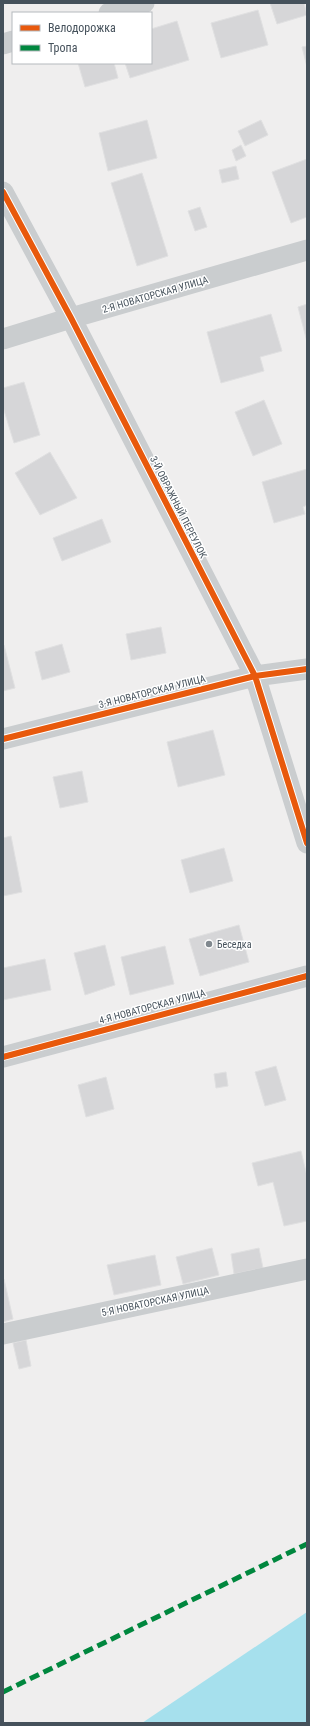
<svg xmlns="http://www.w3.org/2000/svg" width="310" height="1726" viewBox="0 0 310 1726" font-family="'Roboto Condensed',sans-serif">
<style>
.water{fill:#a6e0ed}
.building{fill:#d6d6d8;stroke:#e0e0e1}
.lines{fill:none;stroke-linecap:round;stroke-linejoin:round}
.street{stroke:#cacdcf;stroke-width:21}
.quiet{stroke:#00873e;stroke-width:5;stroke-dasharray:10 5;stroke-linecap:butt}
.cycleway-casing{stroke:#fff;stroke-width:8}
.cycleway{stroke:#e8590c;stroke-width:6}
.poi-dot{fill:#80888e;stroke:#fff;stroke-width:1.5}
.labels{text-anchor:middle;stroke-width:3;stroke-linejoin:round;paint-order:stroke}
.street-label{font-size:10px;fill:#45515b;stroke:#fff}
.poi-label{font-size:10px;fill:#45515b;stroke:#fff;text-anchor:start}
</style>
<rect width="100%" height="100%" fill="#efeeee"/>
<path class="water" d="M307,1612V1723H142Z"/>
<path class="building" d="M270,3H304L307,15L277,24Z
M258,10L268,45L221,58L211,23Z
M177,21L189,60L130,78L125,63H151V29Z
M307,46V67L302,47Z
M78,63H114L118,78L85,87Z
M147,120L157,158L108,171L99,133Z
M261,120L268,135L245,146L238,131Z
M241,145L246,156L236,161L232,150Z
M307,159V217L291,223L272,172Z
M236,166L239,179L222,183L219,170Z
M142,173L168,256L137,266L111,183Z
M200,207L207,227L195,231L188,211Z
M307,304V342L298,307Z
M271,314L282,351L260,357L264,371L221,383L207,332Z
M24,382L40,435L14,443L3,407V388Z
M264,400L282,444L253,456L235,412Z
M50,452L77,498L40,515L15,473Z
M307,469V505L303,507L305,514L274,523L262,482Z
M102,519L111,542L62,561L53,538Z
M161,627L166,653L131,660L126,634Z
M62,644L70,672L42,680L35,652Z
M3,645H4L15,688L3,691Z
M213,730L225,775L178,787L167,742Z
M82,771L88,802L60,808L53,777Z
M11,836L22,892L3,896V838Z
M224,848L233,881L190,893L181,860Z
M239,925L249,962L200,976L189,939Z
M105,945L115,985L85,995L74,953Z
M165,946L174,984L130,995L121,957Z
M45,959L51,990L3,1000V968Z
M276,1066L286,1100L265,1106L255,1072Z
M226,1072L228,1086L216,1088L214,1074Z
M106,1077L114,1109L86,1117L78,1085Z
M301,1151L307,1176V1221L284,1226L273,1182L258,1186L252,1163Z
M212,1248L219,1275L183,1284L176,1257Z
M259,1248L263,1268L234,1274L231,1254Z
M155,1255L161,1285L114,1295L107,1265Z
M4,1279L13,1319L3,1322V1280Z
M26,1340L31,1366L19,1369L13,1343Z"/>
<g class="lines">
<path class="street" d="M109,13L144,3
M3,44L13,41
M3,192L71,318L255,676L307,843
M3,339L71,318L307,250
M3,739L255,676L307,669
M3,1057L307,976
M3,1334L307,1269"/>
<path class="quiet" d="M3,1692L307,1544"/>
<g class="cycleway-casing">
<path id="cycleway" d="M3,192L71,318L255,676L307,843
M3,739L255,676L307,669
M3,1057L307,976"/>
</g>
<use href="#cycleway" class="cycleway"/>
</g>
<circle class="poi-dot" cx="209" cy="944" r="4"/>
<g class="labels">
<g class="street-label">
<text transform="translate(155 294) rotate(-16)" y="4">2-Я НОВАТОРСКАЯ УЛИЦА</text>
<text transform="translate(179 507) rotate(63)" y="4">3-Й ОВРАЖНЫЙ ПЕРЕУЛОК</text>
<text transform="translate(152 691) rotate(-14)" y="4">3-Я НОВАТОРСКАЯ УЛИЦА</text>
<text transform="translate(152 1006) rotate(-15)" y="4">4-Я НОВАТОРСКАЯ УЛИЦА</text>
<text transform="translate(155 1301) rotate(-12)" y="4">5-Я НОВАТОРСКАЯ УЛИЦА</text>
</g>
<g class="poi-label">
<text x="217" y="948">Беседка</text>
</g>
</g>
<rect width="310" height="1726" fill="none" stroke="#45515b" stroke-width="8"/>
<rect x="12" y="12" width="140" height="52" fill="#ffffff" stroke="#b5b9bd"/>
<rect x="20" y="25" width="20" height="6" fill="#e8590c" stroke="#b5b9bd"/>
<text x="48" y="32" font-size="12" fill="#45515b">Велодорожка</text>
<rect x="20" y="45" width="20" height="6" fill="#00873e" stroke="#b5b9bd"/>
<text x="48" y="52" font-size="12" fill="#45515b">Тропа</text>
</svg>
